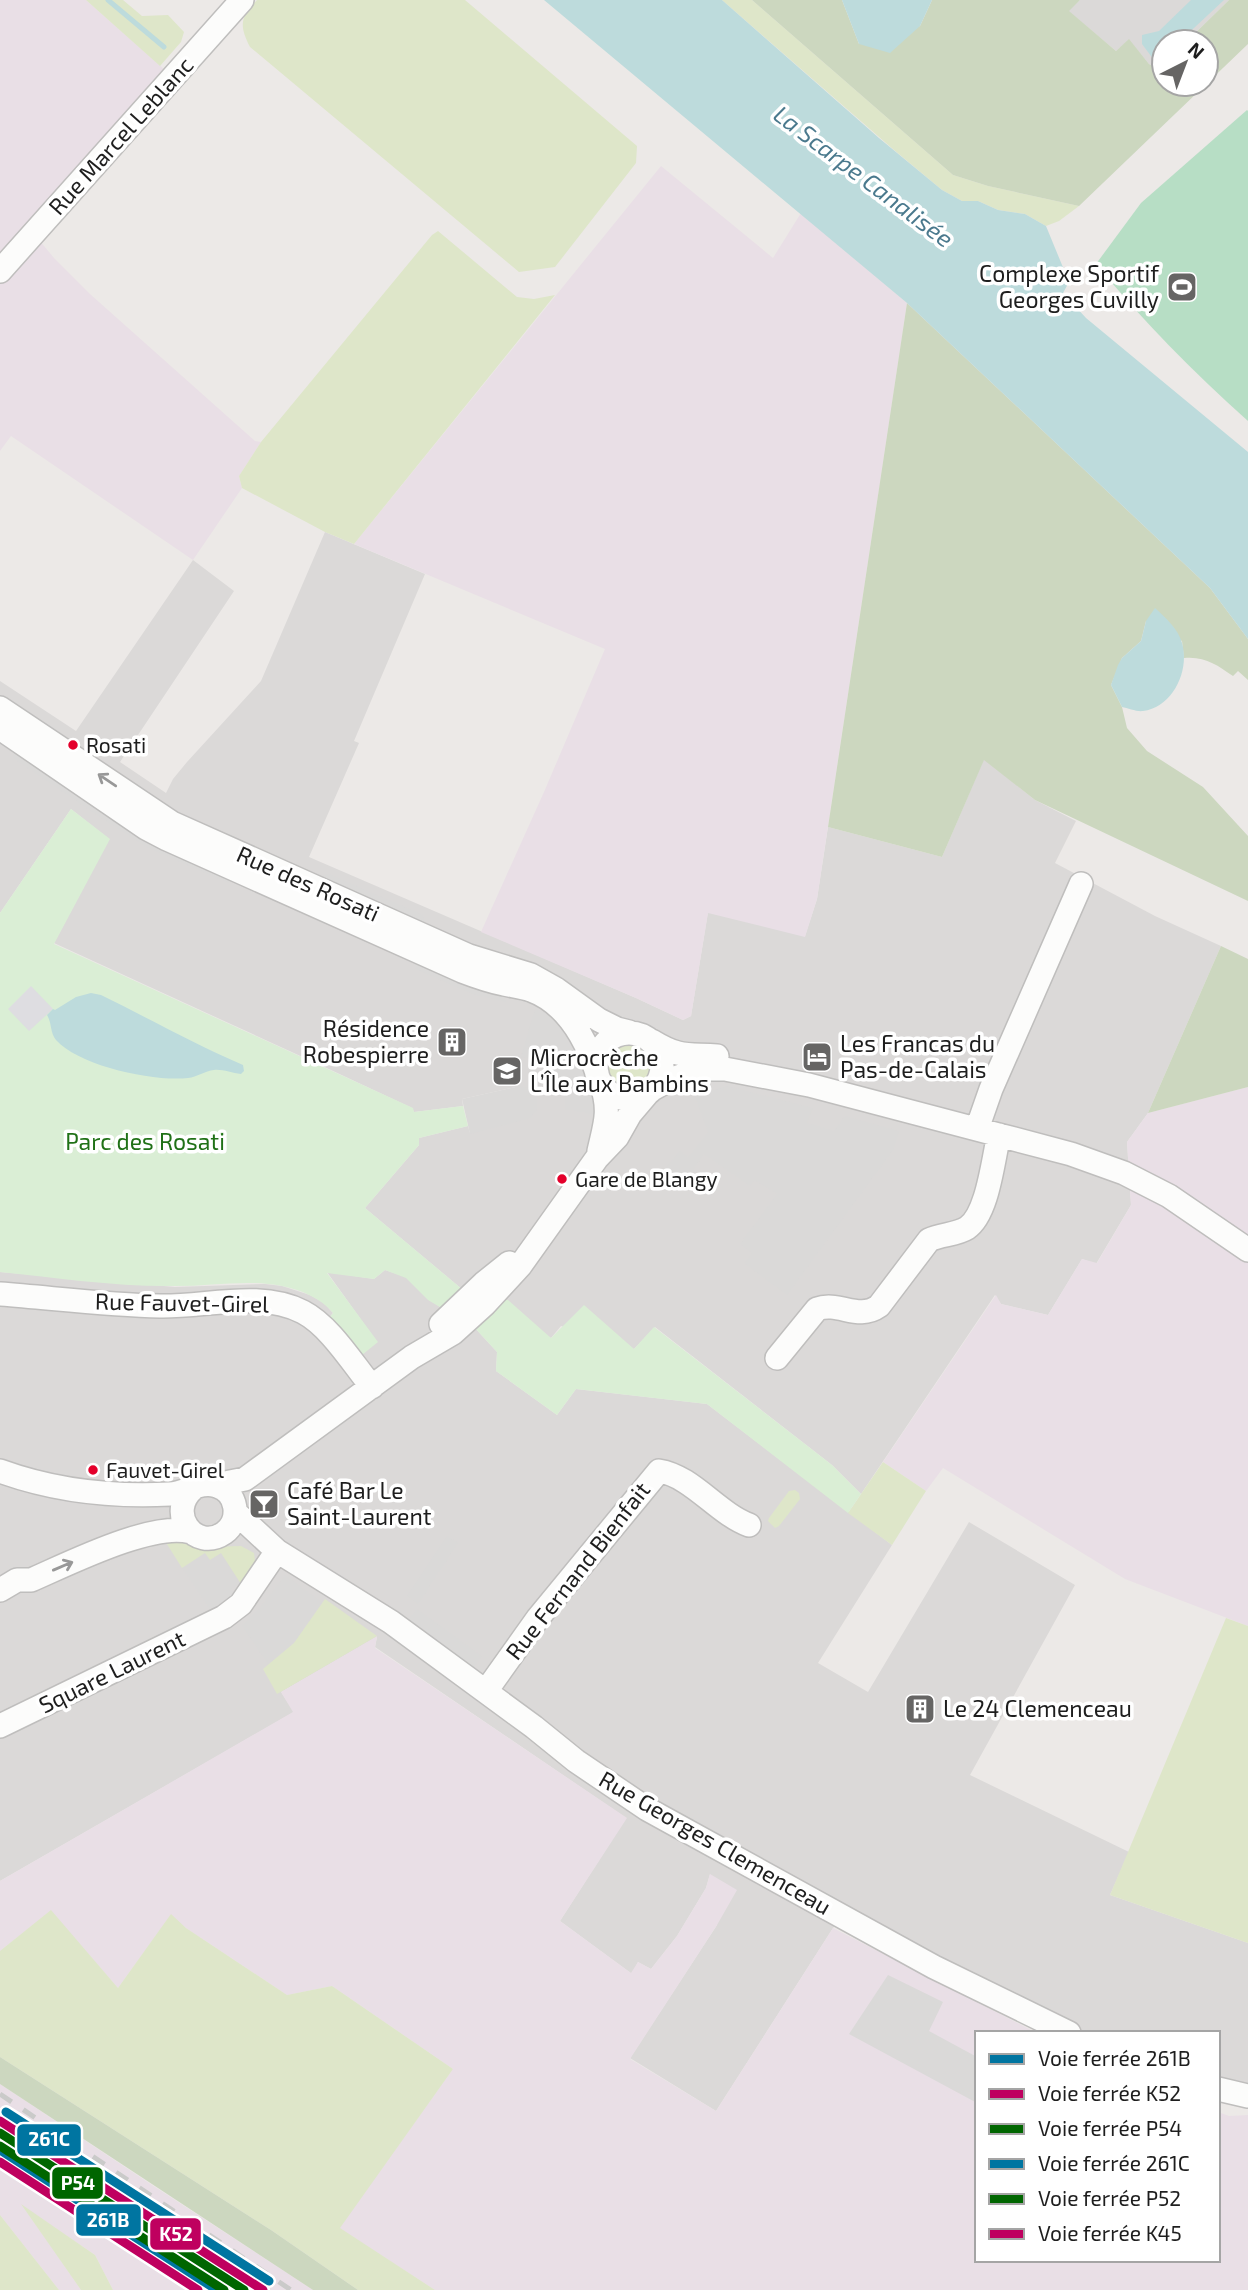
<svg xmlns="http://www.w3.org/2000/svg" width="1248" height="2290" viewBox="0 0 1248 2290" font-family="'Exo 2',sans-serif">
<style>
.residential{fill:#dbd9d8}
.industrial{fill:#e9dfe6}
.religious{fill:#dad9d8}
.grass{fill:#dee6c9}
.forest{fill:#ccd7bf}
.park{fill:#daeed5}
.pitch{fill:#b7dec5}
.plaza{fill:#dedde1}
.water{fill:#bddbdc}
.lines{fill:none;stroke-linecap:round;stroke-linejoin:round}
.stream{stroke:#bddbdc;stroke-width:5}
.minor-casing{stroke:#bfbebd;stroke-width:26}
.minor{stroke:#fcfcfb;stroke-width:23}
.rail{stroke:#cacac9;stroke-width:5;stroke-dasharray:14 14;stroke-linecap:butt}
.rail-1-casing{stroke:#fff;stroke-width:14}
.rail-2-casing{stroke:#fff;stroke-width:14}
.rail-3-casing{stroke:#fff;stroke-width:14}
.rail-4-casing{stroke:#fff;stroke-width:14}
.rail-5-casing{stroke:#fff;stroke-width:14}
.rail-6-casing{stroke:#fff;stroke-width:14}
.rail-1{stroke:#0075a1;stroke-width:9}
.rail-2{stroke:#bf005f;stroke-width:9}
.rail-3{stroke:#060;stroke-width:9}
.rail-4{stroke:#0075a1;stroke-width:9}
.rail-5{stroke:#060;stroke-width:9}
.rail-6{stroke:#bf005f;stroke-width:9}
.oneway{stroke:#989898}
.bus-dot{fill:#e4002b;stroke:#fff;stroke-width:2.5}
.labels{text-anchor:middle;stroke-width:7;stroke-linejoin:round;paint-order:stroke}
.bus-label{font-size:21px;fill:#1e1e1e;stroke:#fff;text-anchor:start}
.street-label{font-size:23px;fill:#1e1e1e;stroke:#fff}
.poi-label{font-size:23px;fill:#1e1e1e;stroke:#fff;text-anchor:start}
.park-label{font-size:23px;fill:#207117;stroke:#fff}
.water-label{font-size:24px;font-style:italic;fill:#4a798d;stroke:#fff}
.line-badge{stroke:#fff;stroke-width:2.5}
.badge-label{font-size:19px;text-anchor:middle;font-weight:bold;fill:#fff}
</style>
<rect width="100%" height="100%" fill="#ece9e7"/>
<path class="residential" d="M1080,0H1229L1186,42H1164V64L1158,69L1149,64L1129,40L1116,51L1068,11Z
M325,532L425,574L354,741L359,743L309,857L636,998L683,1020L691,1016L708,912L805,936L817,899L828,827L942,857L984,759L1035,800L1076,821L1055,863L1155,916L1221,946L1148,1113L1127,1142L1131,1205L1096,1264L1082,1259L1048,1315L1001,1304L995,1295L861,1494L832,1465L655,1327L634,1349L561,1326L551,1338L475,1300L365,1208L419,1145V1138L468,1126L470,1133L525,1087H516L462,1099L463,1106L414,1112L412,1108L331,1070L54,943L109,839L71,809L0,913V681L76,731L193,560L234,591L120,762L166,793L173,779L187,762L261,681Z
M385,1270L406,1277L429,1300L474,1327L497,1352L496,1371L557,1415L576,1389L707,1404L892,1545L818,1663L868,1692L969,1522L1075,1585L970,1775L1129,1852L1110,1895L1248,1943V2096L1218,2089V2033H1069L843,1917L833,1928L716,2111L630,2058L717,1925L710,1874L706,1888L677,1936L651,1969L638,1962L632,1974L560,1921L626,1818L375,1647L377,1637L281,1692L294,1712L0,1881V1272L175,1287L265,1284L282,1286L310,1295L324,1303L333,1313L328,1319L377,1342L327,1272L374,1279Z"/>
<path class="industrial" d="M0,0H86L174,78L34,234L54,258L90,294L255,441L261,442L239,476L242,488L193,560L11,436L0,451Z
M661,166L773,258L801,213L907,303L817,899L805,937L708,913L691,1016L683,1020L636,998L481,932L544,792L605,649L354,544Z
M1248,1087V1626L1125,1579L943,1468L926,1491L883,1462L996,1295L1001,1304L1048,1315L1082,1259L1097,1263L1131,1205L1127,1142L1148,1113Z
M377,1636L375,1648L627,1818L560,1921L631,1973L638,1962L651,1969L677,1936L706,1888L710,1874L737,1890L717,1925L630,2059L716,2111L833,1928L1037,2033H977V2260H1218V2112L1229,2116L1248,2115V2290H435L339,2228L453,2069L332,1986L287,1995L186,1928L171,1915L118,1988L51,1911L0,1951V1881L293,1712L281,1692Z
M0,2084L155,2187L313,2290H113L95,2255L23,2206L81,2290H59L0,2215Z"/>
<path class="religious" d="M13,740L222,868L229,883L146,847L91,811L13,758Z
M329,874L423,915L428,933L326,887L323,876Z
M410,947L499,988L506,1002L472,994L416,969Z
M535,1009L558,1017L580,1051L585,1079L597,1106L598,1115L565,1109V1094L560,1081L554,1074L549,1068L536,1061L521,1057Z
M520,1086L530,1088L537,1096V1109L532,1116L528,1119L470,1134L462,1099Z
M727,1086L813,1108L807,1123L834,1131L845,1116L899,1131L893,1150L787,1295L744,1263L752,1253L740,1244L777,1194L755,1180L750,1186L704,1154L682,1186L663,1174V1171L680,1151L688,1157L708,1132L695,1096Z
M447,1536L458,1543L418,1604L407,1596Z
M205,1552L221,1553L240,1583L231,1589L234,1595L210,1610L182,1568Z
M285,1575L323,1603L294,1643L268,1664L242,1626L258,1610Z
M417,1609L482,1656L474,1668L408,1620Z
M888,1975L943,2002L929,2031L977,2057V2103L849,2034Z"/>
<path class="grass" d="M86,0H123L142,16L168,15L184,32L181,42L160,66Z
M257,0H465L637,146L636,163L555,267L519,272L250,47C239,25 240,18 257,0Z
M722,0H752L953,175L988,186L1079,206L1059,221L1046,226L1025,214L998,210L978,201H962L942,190L894,150Z
M438,231L517,297L534,299L555,295L354,544L325,532L242,488L239,476L261,442L432,235Z
M607 1066a22 22 0 1 1 44 0a22 22 0 1 1-44 0Z
M883,1462L926,1491L892,1545L848,1513Z
M795,1490L799,1493L800,1499L779,1526L775,1528L768,1521L769,1518L789,1491Z
M175,1539L208,1547L241,1546L254,1553L256,1569L243,1587L221,1553L210,1560L205,1553L182,1568L165,1541Z
M325,1599L377,1636L277,1694L263,1669L294,1643Z
M1226,1618L1248,1626V1943L1110,1895Z
M51,1910L118,1988L171,1914L186,1928L287,1995L332,1986L453,2069L340,2228L435,2290H358L271,2230L0,2057V1951Z
M21,2204L95,2255L113,2290H81Z
M0,2215L59,2290H0Z"/>
<path class="forest" d="M752,0H842L859,44L920,26L932,0H1080L1069,11L1116,51L1129,39L1149,64L1158,69L1164,64V84H1206V42H1186L1229,0H1248V44L1079,206L988,186L953,175Z
M907,303L1210,588L1248,639V680L1238,671L1233,676C1217,665 1205,656 1184,658L1182,641L1146,621L1141,641L1122,658L1111,685L1122,707L1127,728L1147,751L1203,787L1248,836V901L1035,800L984,760L942,857L828,827Z
M1221,946L1248,959V1087L1148,1113Z
M0,2057L271,2230L358,2290H313L0,2084Z"/>
<path class="park" d="M71,809L110,839L54,944L413,1108L414,1112L463,1106L468,1126L419,1138V1145L365,1208L475,1300H508L551,1338L584,1305L634,1349L654,1327L832,1465L861,1494L848,1513L707,1404L576,1389L557,1415L496,1371L497,1352L474,1327L428,1300L406,1278L385,1270L374,1279L327,1273L378,1342L357,1359L328,1319L333,1313C321,1298 301,1290 282,1286C248,1279 211,1286 176,1286C117,1287 58,1278 0,1272V913Z"/>
<path class="pitch" d="M1247,110L1248,111V421C1193,372 1143,321 1096,264L1141,203Z"/>
<path class="plaza" d="M31,986L53,1009L29,1031L8,1009Z"/>
<path class="water" d="M544,0H722L879,138L942,190L962,201H978L998,210L1025,214L1046,226L1069,282L1063,293L1086,318L1248,452V639L1210,588L907,303Z
M842,0H932L920,26L890,53L859,44Z
M1191,0H1224L1179,42H1164V55L1154,60L1142,44V35L1159,31Z
M1155,608C1165,617 1179,630 1182,643C1190,670 1173,707 1143,711C1137,712 1128,708 1122,707L1111,685L1118,665L1122,658L1141,641L1146,621Z
M91,993L101,995C148,1018 194,1044 243,1065L244,1071L241,1074C232,1073 222,1069 214,1070C205,1071 197,1077 188,1078C154,1082 79,1066 56,1040C50,1033 52,1023 47,1015L53,1009L55,1010L76,997Z"/>
<g class="lines">
<path class="stream" d="M108,0L164,47"/>
<g class="minor-casing">
<path id="minor" d="M0,271L242,0
M0,708L172,823L469,956L531,975L556,989L599,1020L617,1029L629,1032
M0,728L146,828L167,839L462,971C475,976 489,981 504,984C512,986 522,987 531,990C566,1003 586,1039 597,1073
M596 1066a33 33 0 1 1 66 0a33 33 0 1 1-66 0Z
M652,1041C680,1058 686,1054 717,1056
M651,1090L669,1080L692,1072L709,1069H725L809,1085L999,1135L1071,1154L1124,1173L1169,1196L1248,1250
M977,1129L991,1089L1081,884
M599,1151C605,1124 611,1111 601,1083
M0,1294C53,1298 107,1305 160,1306C207,1307 260,1290 303,1312C330,1326 353,1364 372,1387
M441,1324L484,1283L509,1263
M777,1358L817,1309C839,1301 858,1321 879,1306L929,1240C941,1234 956,1235 967,1228C988,1214 993,1159 999,1135
M0,1471C55,1491 112,1497 170,1494C186,1493 201,1480 217,1486C237,1492 242,1520 224,1533C195,1553 165,1512 194,1488
M215,1485L245,1479L412,1357L453,1333L485,1304L520,1266L597,1158L617,1137L630,1114L647,1094
M235,1512L277,1551L391,1622L534,1727L576,1761L647,1809L934,1967L1069,2033
M0,1590L17,1580H31C68,1564 153,1521 191,1532
M486,1691L538,1618L659,1471C692,1476 717,1513 749,1525
M0,1726L224,1617L241,1604L277,1551
M1218,2089L1248,2096"/>
</g>
<use href="#minor" class="minor"/>
<path class="rail" d="M0,2094L291,2290"/>
<g class="rail-1-casing">
<path id="rail-1" d="M0,2150L217,2290"/>
</g>
<g class="rail-2-casing">
<path id="rail-2" d="M0,2121L263,2290"/>
</g>
<g class="rail-3-casing">
<path id="rail-3" d="M0,2133L244,2290"/>
</g>
<g class="rail-4-casing">
<path id="rail-4" d="M6,2112L269,2281"/>
</g>
<g class="rail-5-casing">
<path id="rail-5" d="M0,2146L224,2290"/>
</g>
<g class="rail-6-casing">
<path id="rail-6" d="M0,2162L198,2290"/>
</g>
<use href="#rail-1" class="rail-1"/>
<use href="#rail-2" class="rail-2"/>
<use href="#rail-3" class="rail-3"/>
<use href="#rail-4" class="rail-4"/>
<use href="#rail-5" class="rail-5"/>
<use href="#rail-6" class="rail-6"/>
</g>
<defs><path id="oneway-shaft" d="M-6 0H5M1.5-3L5.5 0L1.5 3" fill="none" stroke-width="1.6" stroke-linecap="round" stroke-linejoin="round" transform="scale(1.75)"/></defs>
<g class="oneway">
<use href="#oneway-shaft" transform="translate(107 780) rotate(-146)"/>
<use href="#oneway-shaft" transform="translate(63 1566) rotate(-23)"/>
</g>
<defs>
<g id="stadium-square" transform="scale(1.575)"><rect x="-9" y="-9" width="18" height="18" rx="4" fill="#666564" stroke="#fff"/><path d="M0-5a6.5 5 0 1 0 0 10a6.5 5 0 1 0 0-10ZM-3.5-1.8h7v3.6h-7Z" fill="#fff"/></g>
<g id="building-square" transform="scale(1.575)"><rect x="-9" y="-9" width="18" height="18" rx="4" fill="#666564" stroke="#fff"/><path d="M-4-6H4V6H1V3H-1V6H-4ZM-2.5-4.3h1.7v1.8h-1.7ZM.8-4.3h1.7v1.8H.8ZM-2.5-1h1.7V.8h-1.7ZM.8-1h1.7V.8H.8Z" fill="#fff"/></g>
<g id="hotel-square" transform="scale(1.575)"><rect x="-9" y="-9" width="18" height="18" rx="4" fill="#666564" stroke="#fff"/><path d="M-6-4.5h1.5V1H6V5H4.5V3h-9V5H-6ZM-4 0a1.8 1.8 0 1 1 3.6 0ZM.5 0V-2.5h3Q6-2.5 6 0Z" fill="#fff"/></g>
<g id="school-square" transform="scale(1.575)"><rect x="-9" y="-9" width="18" height="18" rx="4" fill="#666564" stroke="#fff"/><path d="M0-5L7-2L0 1L-7-2ZM-4 1L0 2.5L4 1V4Q0 6-4 4Z" fill="#fff"/></g>
<g id="bar-square" transform="scale(1.575)"><rect x="-9" y="-9" width="18" height="18" rx="4" fill="#666564" stroke="#fff"/><path d="M-6-5H6L.8 .8V4.5H3.5V6h-7V4.5H-.8V.8Z" fill="#fff"/></g>
</defs>
<g fill-rule="evenodd">
<use href="#stadium-square" x="1182" y="287"/>
<use href="#building-square" x="452" y="1042"/>
<use href="#hotel-square" x="817" y="1057"/>
<use href="#school-square" x="507" y="1071"/>
<use href="#bar-square" x="264" y="1504"/>
<use href="#building-square" x="920" y="1709"/>
</g>
<g class="bus-dot">
<circle cx="73" cy="745" r="6"/>
<circle cx="562" cy="1179" r="6"/>
<circle cx="93" cy="1470" r="6"/>
</g>
<g class="labels">
<g class="bus-label">
<text x="86" y="753">Rosati</text>
<text x="575" y="1187">Gare de Blangy</text>
<text x="106" y="1478">Fauvet-Girel</text>
</g>
<g class="street-label">
<text transform="translate(121 136) rotate(-48)" y="8">Rue Marcel Leblanc</text>
<text transform="translate(308 884) rotate(24)" y="8">Rue des Rosati</text>
<text transform="translate(182 1303) rotate(1)" y="8">Rue Fauvet-Girel</text>
<text transform="translate(578 1571) rotate(-52)" y="8">Rue Fernand Bienfait</text>
<text transform="translate(112 1672) rotate(-26)" y="8">Square Laurent</text>
<text transform="translate(715 1843) rotate(30)" y="8">Rue Georges Clemenceau</text>
</g>
<g class="poi-label">
<text x="1159" y="282" text-anchor="end">Complexe Sportif<tspan x="1159" dy="26">Georges Cuvilly</tspan></text>
<text x="429" y="1037" text-anchor="end">Résidence<tspan x="429" dy="26">Robespierre</tspan></text>
<text x="840" y="1052">Les Francas du<tspan x="840" dy="26">Pas-de-Calais</tspan></text>
<text x="530" y="1066">Microcrèche<tspan x="530" dy="26">L’Île aux Bambins</tspan></text>
<text x="287" y="1499">Café Bar Le<tspan x="287" dy="26">Saint-Laurent</tspan></text>
<text x="943" y="1717">Le 24 Clemenceau</text>
</g>
<g class="park-label">
<text x="145" y="1150">Parc des Rosati</text>
</g>
<g class="water-label">
<text transform="translate(863 177) rotate(37)" y="8">La Scarpe Canalisée</text>
</g>
</g>
<g class="line-badge">
<rect x="16" y="2123" width="66" height="34" rx="7" fill="#0075a1"/>
<rect x="51" y="2166" width="53" height="34" rx="7" fill="#060"/>
<rect x="75" y="2203" width="67" height="34" rx="7" fill="#0075a1"/>
<rect x="149" y="2217" width="53" height="34" rx="7" fill="#bf005f"/>
</g>
<g class="badge-label">
<text x="49" y="2146">261C</text>
<text x="78" y="2190">P54</text>
<text x="108" y="2227">261B</text>
<text x="176" y="2241">K52</text>
</g>
<rect x="975" y="2031" width="245" height="231" fill="#ffffff" stroke="#a5a5a5" stroke-width="2"/>
<rect x="989" y="2054" width="35" height="10" fill="#0075a1" stroke="#a5a5a5" stroke-width="2"/>
<text x="1038" y="2066" font-size="21" fill="#1e1e1e">Voie ferrée 261B</text>
<rect x="989" y="2089" width="35" height="10" fill="#bf005f" stroke="#a5a5a5" stroke-width="2"/>
<text x="1038" y="2101" font-size="21" fill="#1e1e1e">Voie ferrée K52</text>
<rect x="989" y="2124" width="35" height="10" fill="#006600" stroke="#a5a5a5" stroke-width="2"/>
<text x="1038" y="2136" font-size="21" fill="#1e1e1e">Voie ferrée P54</text>
<rect x="989" y="2159" width="35" height="10" fill="#0075a1" stroke="#a5a5a5" stroke-width="2"/>
<text x="1038" y="2171" font-size="21" fill="#1e1e1e">Voie ferrée 261C</text>
<rect x="989" y="2194" width="35" height="10" fill="#006600" stroke="#a5a5a5" stroke-width="2"/>
<text x="1038" y="2206" font-size="21" fill="#1e1e1e">Voie ferrée P52</text>
<rect x="989" y="2229" width="35" height="10" fill="#bf005f" stroke="#a5a5a5" stroke-width="2"/>
<text x="1038" y="2241" font-size="21" fill="#1e1e1e">Voie ferrée K45</text>
<g transform="translate(1185 63) rotate(42)"><circle r="33" fill="#ffffff" stroke="#a5a5a5" stroke-width="2"/>
<path d="M0-5L12 26L0 18L-12 26Z" fill="#666564"/>
<text y="-10" font-size="19" font-weight="bold" text-anchor="middle" fill="#1e1e1e">N</text>
</g>
</svg>
